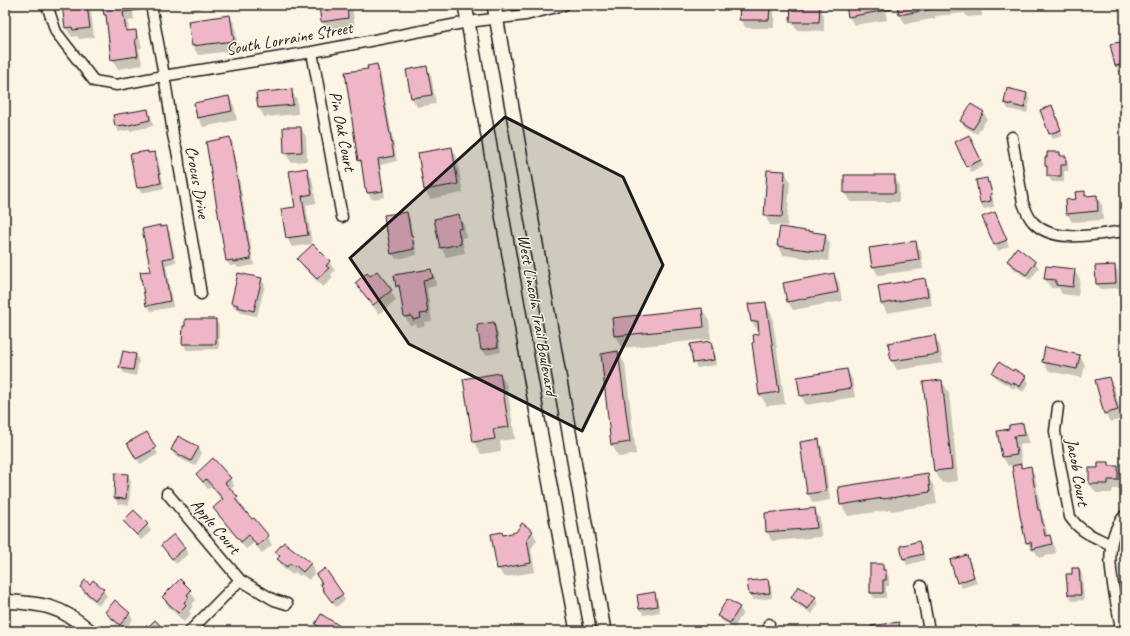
<svg xmlns="http://www.w3.org/2000/svg" width="1130" height="636" viewBox="0 0 1130 636" font-family="Caveat,sans-serif">
<style>
.shadow{fill:#0003}
.building{fill:#efb6c8;stroke:#1c1c1c}
.lines{fill:none;stroke-linecap:round;stroke-linejoin:round}
.street-casing{stroke:#1c1c1c;stroke-width:13}
.secondary-casing{stroke:#1c1c1c;stroke-width:16}
.street{stroke:#fcf5e5;stroke-width:10}
.secondary{stroke:#fcf5e5;stroke-width:13}
.marked{fill:#1c1c1c;fill-opacity:0.2;stroke:#1c1c1c;stroke-width:3;stroke-linejoin:round}
.labels{text-anchor:middle;stroke-width:3;stroke-linejoin:round;paint-order:stroke}
.street-label{font-size:17px;fill:#1c1c1c;stroke:#fcf5e5}
</style>
<rect width="100%" height="100%" fill="#fcf5e5"/>
<filter id="ink" filterUnits="userSpaceOnUse"><feTurbulence type="fractalNoise" baseFrequency=".025" numOctaves="2"/><feDisplacementMap in="SourceGraphic" scale="8" xChannelSelector="R" yChannelSelector="G"/><feConvolveMatrix kernelMatrix="1 2 1 2 8 2 1 2 1" color-interpolation-filters="sRGB"/></filter>
<g filter="url(#ink)">
<path class="shadow" d="M63,5H90L94,37L79,39L77,36L72,37L66,28Z
M103,5H132L134,20L128,21L129,32L135,31L140,40L142,48H139L142,65L118,69L112,60L107,19L105,15Z
M182,5H200L201,9L194,10L191,6L184,7Z
M320,5H352L355,30L329,33L322,21Z
M741,5H771L774,11V28H746L740,19Z
M792,5H808L809,6H819L824,16V31L797,30L791,21Z
M847,5H884L887,20L854,25L849,16Z
M898,5H981L982,16L967,17L965,13L935,16L936,18L905,24L900,15Z
M230,16L235,25L238,50L198,55L193,46Z
M1125,42V70L1119,72L1116,66Z
M377,65L380,71L397,161L380,165L385,197L372,199L368,193L362,166L359,160L369,70Z
M426,67L431,76L436,104L417,107L412,98L407,71Z
M292,91L297,100L298,114L264,117L259,108Z
M1027,94L1030,100L1027,113L1008,109L1005,103Z
M229,97L234,106L237,120L203,127L198,118L195,104Z
M972,105L984,113L987,119L977,134L965,127L962,121Z
M1052,107L1055,112L1063,136L1053,139L1050,134Z
M148,110L151,116L153,126L130,131L129,130L119,132L116,126L114,116Z
M301,128L306,137L307,161L291,162L285,153Z
M969,136L984,166L971,172L956,143Z
M230,138L233,144L254,265L238,268L236,265L230,266L227,261Z
M452,148L457,157L463,193L430,199L425,190Z
M154,153L158,159L164,188L141,193L138,187L148,154Z
M1060,153L1062,157H1065L1068,163V171H1064V182H1052L1048,176V170L1046,166Z
M307,169L312,178L316,203L306,205L312,244L292,247L287,238L296,208Z
M785,172L790,181L787,226L770,225L765,216Z
M845,176H894L899,185V202H850L845,193Z
M987,179L992,189L994,207L984,209L980,203Z
M1084,192L1087,196H1096L1102,205L1103,220L1072,222L1067,213L1077,200Z
M407,213L410,219L413,239L415,242L417,255L396,259L392,253Z
M995,213L1009,246L998,251L983,218Z
M458,215L464,224L466,237L462,238L465,253L446,257L441,248Z
M167,227L170,233L176,262L166,265L173,307L151,311L147,305L152,271L161,228Z
M825,235L830,244L828,261L783,255L778,245Z
M915,242L921,251L923,269L878,275L873,266Z
M313,245L329,262L335,271L331,274L333,278L323,287L304,268L299,259Z
M1008,261L1035,262L1039,268L1030,280L1011,267Z
M1115,266L1118,272L1119,288L1100,289L1097,284Z
M431,270L435,278L436,286L427,288L432,321L424,322L425,326L418,327L416,324L410,325L405,317L402,294L397,286L396,275Z
M1074,270L1080,279L1078,296L1062,294L1059,288H1051L1045,279Z
M377,273L391,291L396,300L379,314L362,292L356,283L370,278Z
M834,274L839,283L842,301L793,310L788,302Z
M261,279L265,285L257,316L241,313L240,310L235,309L232,303Z
M924,279L929,288L932,305L887,313L882,304Z
M765,303L772,315L785,404L767,406L760,394V335L752,321Z
M702,309L709,321L711,339L622,348L615,336L613,319Z
M216,320L219,326V349L187,350L183,344Z
M493,323L497,329L501,352L486,355L482,349Z
M935,337L940,346L943,363L897,370L892,361L890,344Z
M711,342L714,348L716,365L697,368L694,362Z
M1046,349L1080,356L1085,365L1082,378L1049,371L1043,362Z
M618,352L625,364L636,454L619,457L612,445Z
M136,355L139,360L136,376L124,373L120,367Z
M847,370L852,379L855,397L806,405L801,396Z
M1014,372L1025,377L1029,383L1023,392L1015,387L1014,389L997,379L994,373Z
M500,374L507,386L515,439L500,441L501,451L481,454L474,442L464,380Z
M1109,378L1114,387L1122,419L1110,422L1105,413Z
M942,381L949,393L958,481L942,483L935,471L924,383Z
M1022,424L1027,433L1029,443L1019,445L1022,464H1020L1022,468L1030,467L1035,476L1042,516L1044,520L1048,536H1049L1054,545L1056,553L1039,558L1035,551H1032L1027,542L1021,516L1013,465L1008,466L1003,457L998,432L1010,430Z
M147,433L158,454L140,464L129,443Z
M818,440L823,449L830,500L813,503L808,494Z
M198,447L202,453L195,466L175,456L172,450Z
M1109,463L1111,467H1117L1123,476V489H1113L1112,493H1096L1090,484V469H1099Z
M197,474L230,478L234,486L230,490L237,498L242,506L240,507L268,537L272,545L262,553L254,543L246,549L219,516L214,508L223,501L211,487L208,489L202,482Z
M927,474L934,487L937,504L891,511L890,510L848,516L841,504Z
M128,475L131,481L129,505L118,504L115,498Z
M814,509L820,518L821,537L772,541L767,532L766,513Z
M134,511L147,525L151,531L141,540L128,527L124,521Z
M532,531L537,540L531,549L535,572L504,577L498,568L503,536Z
M919,542L922,548L925,560L907,565L904,559L901,547Z
M162,545L185,548L188,554L176,564L166,551Z
M276,552L310,563L315,572L309,580L301,574L300,576L295,572L293,575L283,568L278,559L279,557Z
M966,556L970,562L977,583L962,588L958,582Z
M882,565L889,577V586H886V598H874L871,593Z
M1079,569L1082,574L1084,600L1072,601L1069,595L1067,575H1073Z
M180,580L190,591L196,600L192,604L193,606L189,611L191,614L184,622L168,606L163,597Z
M767,580L771,586L772,598L753,600L750,594Z
M93,582L103,590L107,596L99,605L84,593L81,587L90,586Z
M323,590L342,595L345,600L336,607Z
M654,593L657,599L660,612L644,615L640,609L638,596Z
M792,598H815L818,604L812,614L795,603Z
M739,607L743,613L734,628L722,621L719,616Z
M106,612L129,614L133,619L124,630L109,618Z
M316,624L339,627L341,631H319L318,628Z
M655,629L657,631H645Z"/>
<path class="building" d="M62,5H87L90,28L73,30L72,27L65,28Z
M102,5H140V10L123,12L126,31L136,30L137,39H135L138,56L111,60L106,15H104Z
M319,5H347L348,18L321,22Z
M740,5H770L769,20H739Z
M791,5L820,6L819,22H790Z
M846,5H892V9L848,17Z
M897,5H932V9L899,15Z
M230,15L234,41L192,46L188,21Z
M1125,41V64L1115,66L1110,44Z
M377,64L394,156L378,159L383,191L367,193L366,188H365L361,160L358,161L345,72L368,69L367,66Z
M427,66L432,95L411,98L406,70Z
M1007,88L1027,93L1024,108L1004,103Z
M292,89L293,105L258,108L256,93Z
M229,96L232,111L197,118L194,103Z
M971,104L984,112L973,129L960,121Z
M1052,105L1061,130L1049,134L1040,110Z
M148,109L150,120L125,126V125L115,126L113,115Z
M283,127H301L302,152L284,153Z
M969,135L981,160L966,167L955,142Z
M230,137L251,259L233,262V260L226,261L206,142Z
M452,147L458,184L424,190L418,153Z
M148,151V153L155,152L161,183L137,188L130,154Z
M1047,152H1060V156H1066V165H1061V176H1047V166H1045V157H1047Z
M307,168L312,194L302,196L308,235L286,238L281,209L295,207L289,171Z
M767,170L785,171L782,217L764,216Z
M844,175H895V193H844Z
M987,178L988,183L989,182L992,194H990L991,201L980,203L976,180Z
M1085,191V196L1097,195L1098,211L1066,214L1065,200L1076,199L1075,192Z
M407,212L411,235H412L414,249L391,254L387,231H386L384,215Z
M995,212L1007,240L994,245L982,217Z
M459,214L462,228L458,229L461,244L440,248L434,219Z
M160,225V227L167,226L173,257L163,259L170,301L146,306L140,272L151,271L142,229Z
M780,227L826,234L823,252L777,246Z
M916,241L919,260L872,267L869,248Z
M313,244L330,261L326,266L329,268L317,279L297,259Z
M1017,247L1036,262L1026,275L1007,261Z
M1115,265L1116,283L1096,284L1095,266Z
M1046,266L1075,269L1073,287L1056,285V280L1044,279Z
M431,269L433,278L423,280L428,313L420,314L421,318L413,320L412,316L404,317L399,285L396,287L394,275Z
M377,271L392,290L373,305L355,283L367,273L370,276Z
M238,273L262,278L254,311L237,307L238,305L231,303Z
M834,273L838,292L787,302L783,283Z
M925,278L928,296L881,304L878,286Z
M766,302L779,392L759,395L752,343L754,342L753,335L759,334L758,321L751,322L748,304Z
M702,308L704,327L614,336L612,318Z
M185,319H216V344H182L183,326H185Z
M494,322L498,347L481,350L477,325Z
M935,335L938,354L891,361L888,343Z
M711,341L714,360L693,363L690,344Z
M1045,347L1080,355L1077,369L1042,362Z
M123,351L136,354L133,370L119,368Z
M618,351L630,442L611,445L601,354Z
M999,362L1013,371L1014,369L1026,376L1020,387L1012,382L1011,384L992,373Z
M847,369L851,388L800,396L797,377Z
M500,373L509,427L493,429L495,439L473,442L463,379Z
M1109,377L1118,410L1104,414L1095,380Z
M942,380L952,469L934,471L923,382Z
M1023,423L1025,435L1014,436L1017,455L1002,457L997,431L1009,429V425Z
M147,432L156,448L136,459L127,443Z
M178,436L199,447L191,461L171,450Z
M819,439L826,491L807,494L800,442Z
M213,458L231,478L225,483L238,497L235,499L252,519L254,518L269,536L257,546L249,535L241,542L213,508L223,499L206,479L203,482L196,474Z
M1098,462H1109V466H1118V480H1108V484H1089V468H1098Z
M1021,464V468L1031,466L1038,510H1040L1045,536L1050,535L1052,544L1032,549L1031,542L1026,543L1020,516L1012,466Z
M115,473L128,474L126,499L114,498Z
M928,473L930,492L883,499V498L840,505L838,487Z
M815,508L817,528L766,532L765,513Z
M134,510L148,524L137,535L123,521Z
M522,523L533,531L527,539L531,563L497,569L491,534L502,532L503,535L516,532Z
M174,534L185,548L172,559L161,545Z
M919,541L923,554L903,559L900,546Z
M284,542L311,563L303,572L296,566L295,567L290,563L287,567L277,559L280,556L275,552Z
M967,555L974,577L957,583L950,560Z
M870,564H883V570H886V580H883V593H870Z
M325,568L343,594L332,602L322,589L323,588L320,583H322L316,575Z
M1072,568H1079L1081,595H1068L1066,574H1072Z
M180,579L191,590L187,595L189,597L184,602L186,605L178,613L162,597Z
M768,579L770,593L749,595L747,581Z
M85,580L90,584L93,580L104,589L95,600L80,587Z
M798,586L816,597L808,609L791,598Z
M655,592L657,606L639,609L637,595Z
M727,599L740,607L730,623L717,616Z
M115,600L130,613L120,625L105,612Z
M321,614L340,626L337,631H315L318,626L315,624Z
M155,620L166,631H144Z
M899,622L900,631H871V626Z"/>
<g class="lines">
<g class="street-casing">
<path id="street" d="M47,5L56,32L94,81L117,85L163,76L312,52L468,22L526,15L564,5
M151,5C159,48 168,92 173,135C175,145 179,155 179,165L196,263L201,294
M312,52L342,217
M1012,137L1023,203C1026,210 1028,217 1033,222C1054,245 1097,234 1125,231
M1058,407L1055,431L1058,454L1070,517C1081,533 1094,536 1111,545
M167,493L240,580L274,600L287,604
M921,586L929,631
M769,624V631
M190,631L240,580
M1121,631C1117,594 1097,547 1125,515"/>
</g>
<g class="secondary-casing">
<path id="secondary" d="M465,5L539,425L577,631
M494,5L604,631
M5,601C43,604 60,605 90,631"/>
</g>
<use href="#street" class="street"/>
<use href="#secondary" class="secondary"/>
</g>
</g>
<path class="marked" d="M505,117L623,177L663,265L582,431L409,344L350,258Z"/>
<g class="labels">
<g class="street-label">
<text transform="translate(289 38) rotate(-10)" y="6">South Lorraine Street</text>
<text transform="translate(343 131) rotate(79)" y="6">Pin Oak Court</text>
<text transform="translate(198 182) rotate(80)" y="6">Crocus Drive</text>
<text transform="translate(538 315) rotate(80)" y="6">West Lincoln Trail Boulevard</text>
<text transform="translate(1078 472) rotate(80)" y="6">Jacob Court</text>
<text transform="translate(216 526) rotate(50)" y="6">Apple Court</text>
</g>
</g>
<rect width="1130" height="636" fill="none" stroke="#fcf5e5" stroke-width="20"/>
<rect x="10" y="10" width="1110" height="616" fill="none" stroke="#1c1c1c" stroke-width="1.5" filter="url(#ink)"/>
</svg>
